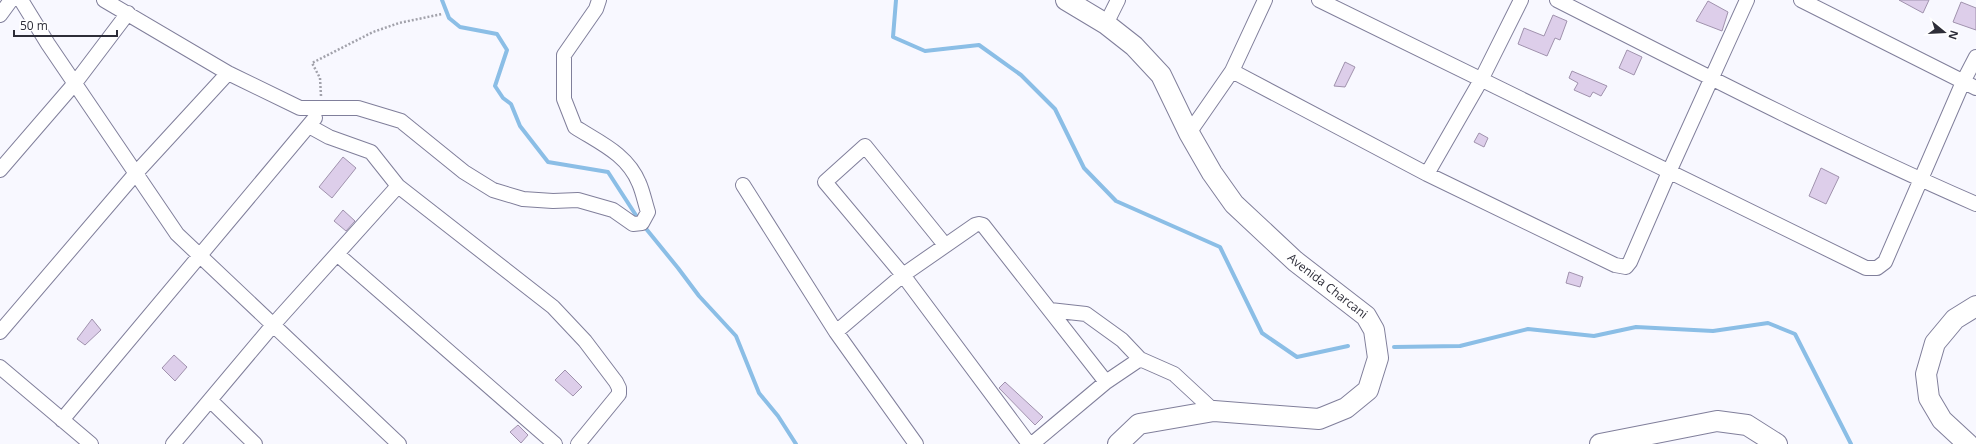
<svg xmlns="http://www.w3.org/2000/svg" width="1976" height="444" viewBox="0 0 1976 444" font-family="'Open Sans',sans-serif">
<style>
.lines{fill:none;stroke-linecap:round;stroke-linejoin:round}
.stream{stroke:#8bbee6;stroke-width:4}
.building{fill:#ddceea;stroke:#a092ad}
.minor-casing{stroke:#807f9b;stroke-width:16}
.secondary-casing{stroke:#807f9b;stroke-width:22}
.path{stroke:#a2a2ab;stroke-width:2.5;stroke-dasharray:2 2;stroke-linecap:butt}
.minor{stroke:#fff;stroke-width:14}
.secondary{stroke:#fff;stroke-width:20}
.labels{text-anchor:middle;stroke-width:4;stroke-linejoin:round;paint-order:stroke}
.street-label{font-size:12px;fill:#2d2d38;stroke:#fff}
</style>
<rect width="100%" height="100%" fill="#f8f8ff"/>
<g class="lines">
<path class="stream" d="M442,0L449,18L460,27L497,34L507,50L495,86L503,98L511,104L520,126L548,162L608,172L639,220
M896,0L893,37L925,51L979,45L1021,75L1055,109L1084,168L1116,201L1220,247L1262,333L1297,357L1348,346
M643,225L678,268L699,296L736,336L759,393L778,416L796,444
M1394,347L1460,346L1528,329L1594,336L1636,327L1713,331L1768,323L1795,334L1851,444"/>
</g>
<path class="building" d="M1899,0H1929L1923,13Z
M1708,1L1728,12L1722,31L1696,21Z
M1961,2L1976,8V30L1953,22Z
M1553,15L1567,21L1560,40L1555,38L1547,56L1518,44L1524,28L1544,36Z
M1627,50L1642,57L1634,75L1619,68Z
M1345,62L1355,67L1345,87L1334,86Z
M1572,71L1607,86L1601,96L1593,92L1590,97L1574,90L1578,83L1569,78Z
M1479,133L1488,138L1484,147L1474,142Z
M343,157L356,168L332,198L319,187Z
M1821,168L1839,177L1826,204L1809,196Z
M343,210L355,221L346,231L334,221Z
M1569,272L1583,277L1580,287L1566,283Z
M92,319L101,330L85,345L77,339Z
M174,355L187,367L175,381L162,368Z
M565,370L582,387L573,396L555,380Z
M1005,382L1043,417L1035,425L999,388Z
M518,425L528,435L521,443L510,432Z"/>
<g class="lines">
<g class="minor-casing">
<path id="minor" d="M21,0L48,44L177,234L399,444
M104,0L228,73L300,108H358L401,121L464,172L493,190L523,199L553,201L578,200L613,210L633,224L642,223L648,212C645,203 643,192 639,183C627,154 600,143 575,127L564,99V55L596,9L599,0
M1319,0L1866,268H1877L1885,262L1963,82L1976,57
M1557,0C1695,70 1834,142 1976,204
M1801,0L1976,88
M0,15L11,0
M1106,24L1118,0
M1232,71L1427,174L1615,265L1626,267L1630,262L1669,172L1747,0
M309,126L329,137L371,152L398,186L553,307L585,341L616,382L619,388V394L578,444
M1189,133L1232,71L1265,0
M0,170L75,83L128,13
M1427,174L1481,80L1521,0
M743,185L836,332L916,444
M945,245L865,146L825,182L903,275L1029,444
M337,254L555,444
M1050,310L1086,314L1122,340L1140,359
M0,332L136,173L228,73
M836,332L903,275L975,225L979,224L983,225L1106,382
M0,367L91,444
M210,400L255,444
M62,420L315,118
M173,444L273,325L398,186
M1032,444L1106,382L1140,359L1174,374L1214,411"/>
</g>
<g class="secondary-casing">
<g id="secondary">
<path id="s1" d="M1066,0L1106,24L1134,46L1161,75L1189,133L1212,173L1234,204L1295,261L1366,316L1374,330L1378,358L1368,390L1346,408L1319,419L1214,411L1139,424L1118,444"/>
<path d="M1600,444L1717,421L1747,425L1777,444"/>
<path d="M1968,444L1942,420L1929,398L1926,374L1935,343L1955,319L1976,306"/>
</g>
</g>
<path class="path" d="M321,96L320,78L312,63L373,32L399,23L442,14"/>
<use href="#minor" class="minor"/>
<use href="#secondary" class="secondary"/>
</g>
<g class="labels">
<g class="street-label">
<text dy="4" stroke="none"><textPath href="#s1" startOffset="395">Avenida Charcani</textPath></text>
</g>
</g>
<g transform="translate(1944 32) rotate(108)" stroke="#ffffff" stroke-width="3" paint-order="stroke">
<path d="M0-3L7 15L0 10L-7 15Z" fill="#2d2d38"/>
<text y="-6" font-size="11" font-weight="bold" text-anchor="middle" fill="#2d2d38">N</text>
</g>
<path d="M14 30v6h103v-6" fill="none" stroke="#2d2d38" stroke-width="2"/>
<text x="20" y="30" font-size="12" fill="#2d2d38" stroke="#ffffff" stroke-width="3" paint-order="stroke">50 m</text>
</svg>
